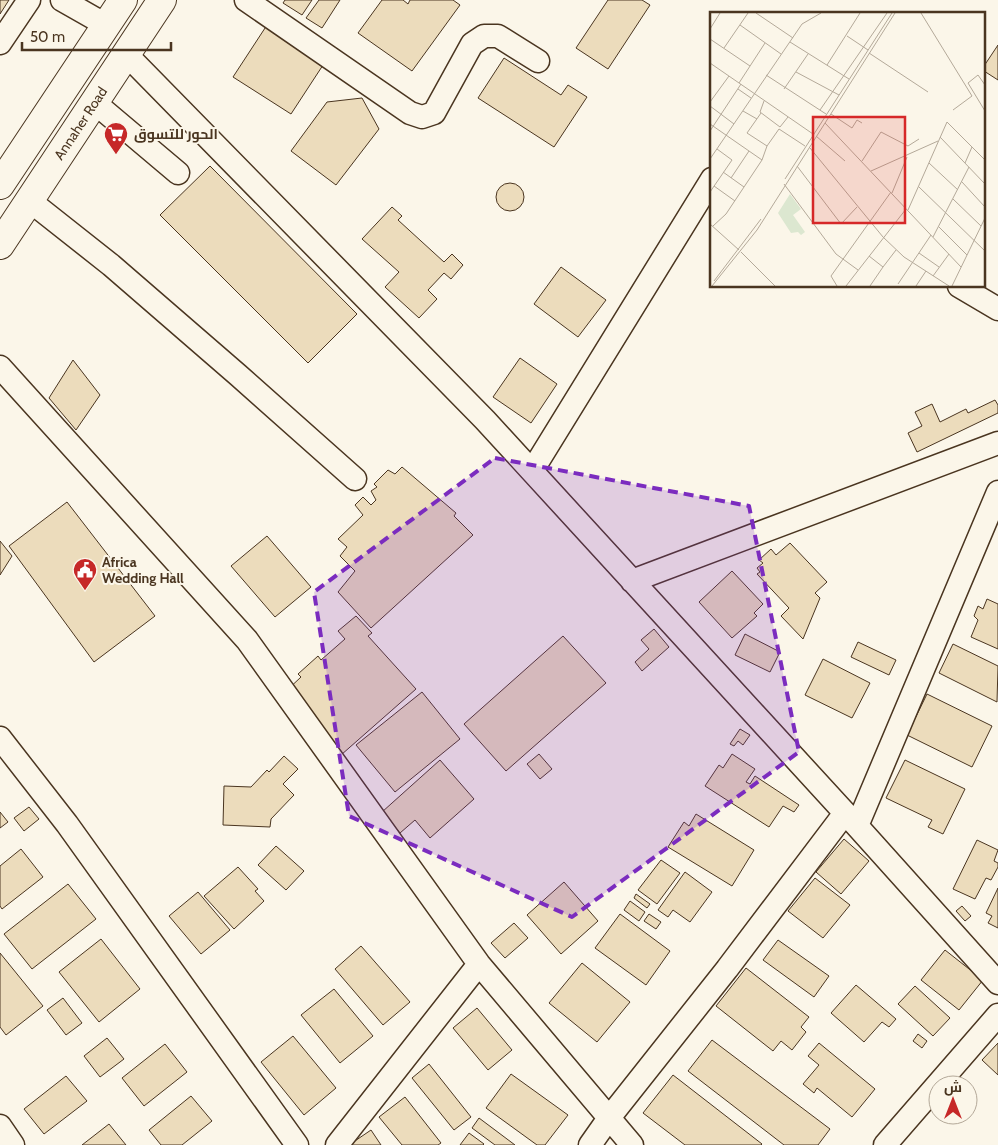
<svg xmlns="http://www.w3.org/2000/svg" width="998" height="1145" viewBox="0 0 998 1145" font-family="Cabin,Cairo,sans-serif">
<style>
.building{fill:#ecdcbc;stroke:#4a3520}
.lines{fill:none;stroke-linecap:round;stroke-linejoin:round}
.minor-casing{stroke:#4a3520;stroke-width:25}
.major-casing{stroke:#4a3520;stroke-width:30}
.minor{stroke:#fbf6e9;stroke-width:22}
.major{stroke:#fbf6e9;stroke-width:28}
.marked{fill:#7b2cbf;fill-opacity:0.2;stroke:#7b2cbf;stroke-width:4;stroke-dasharray:10 6;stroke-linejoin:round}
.labels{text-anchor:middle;stroke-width:4;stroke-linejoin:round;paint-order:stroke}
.street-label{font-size:14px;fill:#4a3520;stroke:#fbf6e9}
.poi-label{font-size:14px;font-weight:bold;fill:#4a3520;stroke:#fbf6e9;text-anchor:start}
.inset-road{fill:none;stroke:#b4a999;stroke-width:1}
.view{fill:#d62828;fill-opacity:0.15;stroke:#d62828;stroke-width:2.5}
.inset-edge{fill:none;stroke:#4a3520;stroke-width:2.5}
</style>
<rect width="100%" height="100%" fill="#fbf6e9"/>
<path class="building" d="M0,0H9L0,14Z
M285,0H312L302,15L283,3Z
M319,0H340L322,28L306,18Z
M382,0H403L408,4L410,0H453L460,5L412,71L358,33Z
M608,0H642L650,5L608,69L576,48Z
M267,25L325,62L291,114L233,77Z
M998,45V80L984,71V66Z
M504,58L561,95L568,85L587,97L554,147L478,98Z
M362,98L379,129L336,185L291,151L327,102Z
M210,166L357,314L308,363L160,215Z
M496 197a14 14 0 1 1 28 0a14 14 0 1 1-28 0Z
M392,207L402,216L398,220L444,262L452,254L463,265L451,279L444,273L428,290L437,299L419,318L385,287L399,272L362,239Z
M561,267L606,300L578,337L534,304Z
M520,358L557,384L531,423L493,397Z
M73,360L100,395L76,430L49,398Z
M995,400L998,405V413L917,452L908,433L922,426L915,412L932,404L940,422L966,409L968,413Z
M402,467L456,513L454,516L473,535L371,628L338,592L355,571L340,556L347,547L338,539L363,515L355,505L363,497L371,505L376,500L371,491L377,487L374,484L388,470L395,474Z
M67,502L155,616L94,662L9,546Z
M267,536L311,587L275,617L231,566Z
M0,541L12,556L0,575Z
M790,543L827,582L815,593L820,598L803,639L781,616L789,608L757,574L760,572L757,568L763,563L759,560L771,549L776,555Z
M732,571L763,604L754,613L757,616L732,638L699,602Z
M987,599L998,604V649L971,637L978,620L974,616L978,606L983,609Z
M356,616L372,633L368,636L416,689L341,755L285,692L301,677L298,674L318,656L321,660L345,639L338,631Z
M654,629L669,647L642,671L635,662L649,649L641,640Z
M745,634L780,652L770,672L735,655Z
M563,636L606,683L506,771L464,724Z
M858,642L896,660L889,675L851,657Z
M953,644L998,666L997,702L939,673Z
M823,659L870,683L852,718L805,695Z
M422,692L460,739L395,792L356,745Z
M927,694L992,726L972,767L907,735Z
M740,729L750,735L743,745L738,741L734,746L730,744Z
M539,754L552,769L540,779L527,764Z
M732,754L755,769L746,782L750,784L755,776L799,805L794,812L783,806L769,827L705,786L719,765L723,768Z
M284,756L298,769L283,784L294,795L271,819L270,827L223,825L224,786L251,787L267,770L269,772Z
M440,760L474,799L430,838L415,820L400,833L382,812Z
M905,760L965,789L943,834L928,827L932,820L886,798Z
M29,807L39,819L24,831L14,818Z
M0,812L8,822L0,828Z
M696,814L754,850L732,886L668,847L684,822L689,826Z
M844,839L869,861L841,894L816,872Z
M977,840L998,850L994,861L998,863V867L991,880L986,878L975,899L953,889Z
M276,846L304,871L286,890L258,865Z
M21,849L43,877L2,909L0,906V866Z
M661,860L680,873L657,904L638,890Z
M238,867L258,889L255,891L264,901L234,929L204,896Z
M685,872L712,892L690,922L673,910L668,917L658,910Z
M815,878L850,905L823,938L788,911Z
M564,882L598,921L561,954L527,915Z
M68,884L96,919L32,969L4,934Z
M998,888V928L988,923L992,916L986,913Z
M198,892L230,930L201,954L169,916Z
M636,894L650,904L647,908L634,898Z
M630,901L645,912L639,921L624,910Z
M962,906L971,916L965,921L956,911Z
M620,914L670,951L646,985L595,948Z
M649,914L661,922L656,929L644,921Z
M514,923L528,938L505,958L491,943Z
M101,939L140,989L99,1022L59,972Z
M778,940L829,976L814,997L763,960Z
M361,946L410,1002L383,1025L335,969Z
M945,950L983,980L959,1010L921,980Z
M0,953L43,1006L6,1035L0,1027Z
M582,963L630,1002L597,1042L549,1003Z
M746,968L809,1017L801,1027L806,1032L792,1050L781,1041L773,1051L716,1006Z
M856,985L896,1019L889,1027L882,1022L864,1042L831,1013Z
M915,986L950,1018L933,1036L898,1004Z
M334,989L373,1036L340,1063L301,1015Z
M63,998L82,1023L66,1035L47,1010Z
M477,1008L512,1050L488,1070L453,1028Z
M918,1034L927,1041L922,1048L913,1041Z
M293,1036L336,1088L304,1115L261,1062Z
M107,1038L124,1059L100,1077L84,1056Z
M712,1040L830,1129L818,1145H784L688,1071Z
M819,1043L875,1089L852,1117L817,1088L814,1093L803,1084L819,1065L808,1056Z
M998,1043V1075L982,1060Z
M165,1044L187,1072L144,1106L122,1078Z
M429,1064L471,1117L454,1130L412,1078Z
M511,1074L568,1115L545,1145H537L486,1108Z
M673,1075L762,1144L761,1145H685L643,1113Z
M66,1076L87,1101L44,1134L24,1109Z
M191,1096L212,1121L182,1145H161L149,1130Z
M405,1097L441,1143L438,1145H402L379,1117Z
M479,1118L515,1145H495L472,1128Z
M109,1124L126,1145H82Z
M371,1130L381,1145H349Z
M469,1133L484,1144L483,1145H460Z"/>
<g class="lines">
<g class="minor-casing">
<path id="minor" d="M62,0L106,25
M246,0L410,113L422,117L434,113L472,44L484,36H498L538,61
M0,43L29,0
M126,54L485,420L857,826L998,983
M95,103L178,173
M30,201L111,265L238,375L355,479
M959,286L998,309
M0,367L247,640L479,964L632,1145
M532,471L712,179
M632,581L998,443
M0,738L67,824L297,1145
M857,826L998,492
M0,1126L13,1145
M337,1145L479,964
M590,1145L609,1118L727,969L845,813
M885,1145L998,1015"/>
</g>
<g class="major-casing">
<g id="major">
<path d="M0,185L123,0"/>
<path id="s1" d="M0,245L162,0"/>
</g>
</g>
<use href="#minor" class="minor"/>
<use href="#major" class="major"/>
</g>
<path class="marked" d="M495,458L749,506L799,752L572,917L349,816L314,592Z"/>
<defs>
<g id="supermarket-pin" transform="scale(1.25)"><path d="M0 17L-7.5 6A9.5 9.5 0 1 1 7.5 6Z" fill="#c62828" stroke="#fbf6e9"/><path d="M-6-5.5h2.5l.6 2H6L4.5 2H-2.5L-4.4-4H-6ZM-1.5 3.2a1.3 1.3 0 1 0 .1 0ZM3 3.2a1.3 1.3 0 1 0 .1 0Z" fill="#fff"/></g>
<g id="civic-pin" transform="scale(1.25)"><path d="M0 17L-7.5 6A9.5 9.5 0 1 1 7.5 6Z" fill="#c62828" stroke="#fbf6e9"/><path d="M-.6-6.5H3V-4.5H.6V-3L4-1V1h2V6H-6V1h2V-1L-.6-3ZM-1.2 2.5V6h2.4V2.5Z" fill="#fff"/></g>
</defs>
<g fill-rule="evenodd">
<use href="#supermarket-pin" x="116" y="134"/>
<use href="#civic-pin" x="85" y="570"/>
</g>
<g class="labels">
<g class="street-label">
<text dy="5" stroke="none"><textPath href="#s1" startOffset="146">Annaher Road</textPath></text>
</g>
<g class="poi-label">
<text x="134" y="139">الحور للتسوق</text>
<text x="102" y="567">Africa<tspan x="102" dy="16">Wedding Hall</tspan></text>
</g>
</g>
<g transform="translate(710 12)">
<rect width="275" height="275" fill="#fbf6e9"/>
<path d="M80,182L91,197L83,203L95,220L91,223L88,220L81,221L68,201Z" fill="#dce7d0"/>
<path class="inset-road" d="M46,1L83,26M211,1L262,84L243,98M30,13L71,42M0,17L10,1M137,24L158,38M0,27L40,54M80,30L139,67M14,36L38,1M159,41L218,80M0,51L103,122M117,53L150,1M86,60L129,83M56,63L116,102M29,71L55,31M275,73L268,63L258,71L275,99M28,77L41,86M74,77L98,42M54,89L50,100L70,115L78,105M0,90L19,64M0,94L24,112M110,98L177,1M33,99L47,107M121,102L142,116L147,108L152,111M115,111L251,255M0,112L52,148M69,117L95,134M0,119L31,72M106,124L135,149M230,125L275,172M57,134L69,117M100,136L173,225L194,245L239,274M0,147L92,12L111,1M152,149L171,120L198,134L209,127M219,151L248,178M255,151L262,135M87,154L131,212L147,195M161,159L228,129M13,160L34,175M21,166L39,139M75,167L182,1M252,170L275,195M74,172L126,242L148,258M4,174L25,189M209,175L275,239M0,180L22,148L7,137M182,181L197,145M243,187L271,214M198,198L237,110L275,148M0,212L29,238M3,214L16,202L52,148L57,134L37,121L51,101M229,215L257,243M223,225L259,155M31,240L65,274M209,241L229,255M159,244L173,255L186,238M223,264L239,242M4,269L51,207M188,272L221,223M2,274L47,218L185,1M127,274L121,264L181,180M136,274L196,197M160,274L173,255M206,274L216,259M242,274L275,206"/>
<path class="view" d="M103,105H195V211H103Z"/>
<rect width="275" height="275" class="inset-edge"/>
</g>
<g transform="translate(953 1100)"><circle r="24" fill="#fbf6e9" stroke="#b4a999"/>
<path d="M0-4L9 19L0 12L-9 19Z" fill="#c62828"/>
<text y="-8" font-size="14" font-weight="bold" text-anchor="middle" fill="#4a3520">ش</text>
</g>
<path d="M22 42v8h149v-8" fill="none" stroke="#4a3520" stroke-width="2.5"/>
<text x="30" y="42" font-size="15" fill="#4a3520" stroke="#fbf6e9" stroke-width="4" paint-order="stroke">50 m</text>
</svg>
